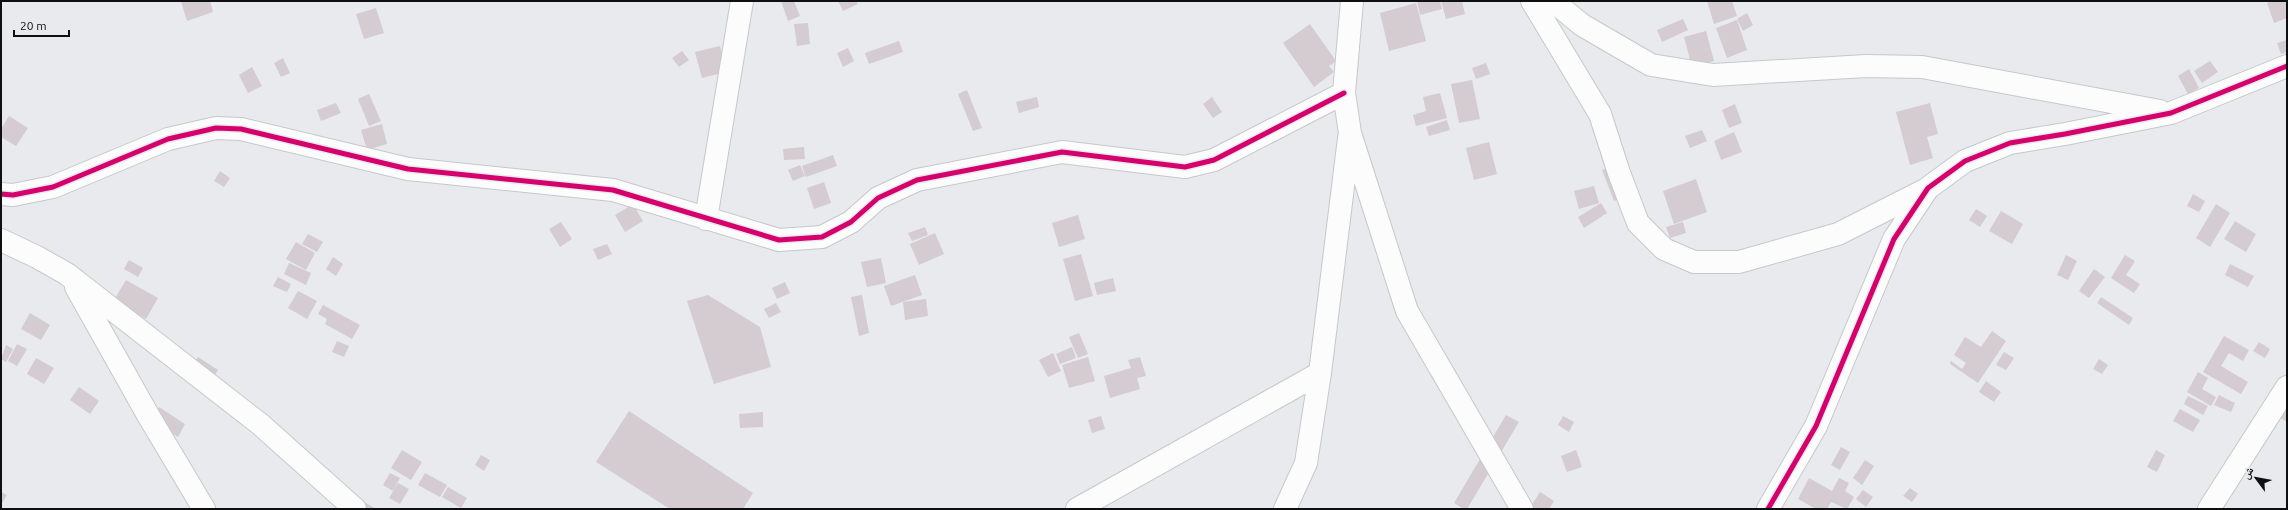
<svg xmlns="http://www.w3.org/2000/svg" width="2288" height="510" viewBox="0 0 2288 510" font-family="Ubuntu,'Noto Naskh Arabic',sans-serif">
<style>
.building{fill:#d4ccd1}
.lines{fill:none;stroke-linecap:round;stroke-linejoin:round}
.minor-casing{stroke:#c6c8ca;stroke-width:24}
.minor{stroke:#fcfcfc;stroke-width:22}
.cycleway-casing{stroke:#e7e9ee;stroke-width:8}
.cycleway{stroke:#d6006c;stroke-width:5}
</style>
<rect width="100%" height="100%" fill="#e8eaed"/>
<path class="building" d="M181,1H210L213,12L187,21Z
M781,1H794L800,16L788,21Z
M838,1H856L858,4L843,11Z
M1417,1H1440L1442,9L1420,15Z
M1441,1H1462L1465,14L1446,19Z
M1707,1H1732L1737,16L1714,24Z
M2272,1H2287V18L2274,23L2267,3Z
M1416,3L1426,41L1389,51L1380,13Z
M376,8L384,33L364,39L356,14Z
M1747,13L1753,25L1743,31L1737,19Z
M1683,19L1688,30L1662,42L1657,30Z
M1737,20L1747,50L1727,58L1716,28Z
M808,23L810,44L797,46L794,24Z
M1310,24L1336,61L1329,66L1334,72L1314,87L1283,43Z
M1706,31L1714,61L1692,67L1684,37Z
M2287,40V52L2281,54L2277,43Z
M899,41L903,52L869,64L865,53Z
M720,46L726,72L702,78L695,52Z
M848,48L854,61L843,67L837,53Z
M682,51L689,60L679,67L672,58Z
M283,58L290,73L281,77L274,63Z
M2210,61L2218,72L2202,83L2194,71Z
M1486,63L1490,74L1476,79L1472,68Z
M252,67L262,86L248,93L239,75Z
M2189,69L2199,88L2188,94L2178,76Z
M1472,80L1480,119L1459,123L1451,84Z
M967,90L982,128L973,131L958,94Z
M1440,93L1447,118L1416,126L1413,115L1426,111L1423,97Z
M369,94L381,121L369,126L358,99Z
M1037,97L1039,107L1019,113L1016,102Z
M1212,97L1222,112L1213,118L1203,104Z
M336,103L341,113L321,121L317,110Z
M1930,103L1938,134L1927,137L1933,158L1910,165L1896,112Z
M1735,104L1742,123L1729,128L1722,110Z
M9,116L28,128L16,146L1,137V129Z
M1447,120L1450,130L1429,136L1426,127Z
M382,124L387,144L367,150L361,130Z
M1702,130L1707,141L1690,148L1685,136Z
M1734,132L1742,152L1721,160L1714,141Z
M1489,142L1497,174L1474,180L1466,148Z
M804,147L805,159L784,160L783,149Z
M833,155L837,166L806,177L802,166Z
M1623,162L1635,193L1614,201L1602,170Z
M800,165L805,176L793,181L788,170Z
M220,171L230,178L224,187L214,181Z
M1696,179L1707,212L1674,224L1663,191Z
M824,182L831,203L814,209L807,188Z
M1594,186L1599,203L1579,209L1574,191Z
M2193,194L2205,201L2199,212L2187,206Z
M1601,203L1607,213L1584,228L1578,217Z
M633,204L643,221L625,232L615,215Z
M2216,204L2230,213L2210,247L2196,238Z
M1976,209L1987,216L1980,227L1969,220Z
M2001,211L2023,224L2012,244L1989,231Z
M1078,215L1085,239L1059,247L1052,223Z
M2235,221L2256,234L2246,252L2224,239Z
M561,222L572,239L560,247L549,229Z
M1683,222L1686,233L1670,238L1666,227Z
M925,227L928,235L912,241L908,233Z
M935,233L944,254L919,265L910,244Z
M308,234L323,242L317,252L302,244Z
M296,242L315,253L306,270L286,259Z
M607,244L612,254L598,260L593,249Z
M1081,254L1093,296L1075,301L1063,259Z
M2066,255L2077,261L2068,280L2057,275Z
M2125,255L2135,261L2126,275L2140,284L2134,293L2111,278Z
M333,257L343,264L336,276L326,269Z
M881,258L886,283L867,287L861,262Z
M129,260L143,268L138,277L124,269Z
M289,263L311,273L306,285L284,274Z
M2230,264L2254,276L2248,287L2225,275Z
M2094,269L2105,277L2089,298L2079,291Z
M915,275L922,295L891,306L884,286Z
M278,277L291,284L287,292L273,286Z
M1113,278L1116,291L1097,295L1094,283Z
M126,280L158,298L146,319L114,300Z
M785,282L790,293L777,299L772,288Z
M298,291L317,301L307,319L288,308Z
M708,295L760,327L771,367L714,384L687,301Z
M862,295L869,333L859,336L851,297Z
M2101,297L2133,318L2129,325L2097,303Z
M926,299L928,316L905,320L903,302Z
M776,303L781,312L769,318L764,309Z
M323,305L360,325L352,339L325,324L327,319L318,314Z
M30,313L50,325L41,340L21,329Z
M1992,331L2006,341L1978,383L1950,364L1951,361L1962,369L1966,363L1954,355L1965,337L1981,347Z
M1079,333L1088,354L1078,358L1069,337Z
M2224,336L2249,350L2243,361L2229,353L2221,366L2248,382L2241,394L2203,372Z
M337,341L349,346L344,357L332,352Z
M2259,342L2270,349L2265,358L2253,351Z
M17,344L27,349L17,366L8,361Z
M6,345L13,349L6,362L1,359Z
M1072,347L1076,358L1060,364L1056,354Z
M2004,352L2014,358L2006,370L1996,365Z
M1053,353L1061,371L1048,377L1039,360Z
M198,357L218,370L206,388L186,375Z
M1088,357L1095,381L1069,388L1062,365Z
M1140,357L1146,376L1137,378L1140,389L1110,398L1104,376L1131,368L1128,360Z
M36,358L54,368L44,384L27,374Z
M2099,359L2108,365L2102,374L2093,369Z
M2198,372L2208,378L2202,389L2216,397L2211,406L2187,392Z
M1986,381L2001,392L1994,402L1979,392Z
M79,387L99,401L90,414L70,400Z
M2219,395L2235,403L2231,412L2214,405Z
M2188,396L2208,406L2203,415L2184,404Z
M159,407L185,424L178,437L151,420Z
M2282,407L2287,410V422L2277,416Z
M2180,409L2200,420L2193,432L2173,421Z
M629,411L753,493L743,509H670L596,462Z
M763,412V427L740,428L739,414Z
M1506,415L1519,422L1467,509H1464L1454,503Z
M1101,416L1105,429L1092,433L1088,420Z
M1563,416L1574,422L1569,432L1558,425Z
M1841,447L1850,452L1840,470L1831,465Z
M402,450L422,462L411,480L391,468Z
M1576,450L1582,467L1567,472L1561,456Z
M2156,450L2165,455L2157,472L2147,467Z
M481,455L490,460L484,471L475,465Z
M1865,460L1874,466L1862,485L1853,478Z
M390,473L400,478L393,491L383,485Z
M425,473L447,485L440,497L418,485Z
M1809,478L1832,491L1839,478L1849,483L1845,491L1854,497L1847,509L1831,502L1827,509H1816L1798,499Z
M398,483L409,489L400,504L389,498Z
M448,487L467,498L461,508L442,497Z
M1910,488L1918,494L1912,502L1903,496Z
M1863,490L1873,497L1866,507L1856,499Z
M1,492L7,495L1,505Z
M1540,492L1554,501L1549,509H1529Z
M351,494L376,509H352Z"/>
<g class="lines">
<g class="minor-casing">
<path id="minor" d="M1352,1L1344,93L1350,133L1407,311L1522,509
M1532,1L1600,114L1619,173L1638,223L1664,249L1694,262H1739L1838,234L1927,189
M1553,1L1582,25L1651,65L1713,75L1866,66L1922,67L2160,111
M1,194L13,195L53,187L168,139L216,128L241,129L408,169L613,190L779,240L822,237L851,222L878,198L917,180L1062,152L1185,167L1214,160L1344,93
M706,219L742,1
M1,240L37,257L67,274L260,424L355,509
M76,287L148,415L204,509
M1077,509L1320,373
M1285,509L1306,463L1320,373L1349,138
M1768,509L1816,426L1894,239L1928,188L1965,161L2010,143L2065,134L2171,113L2287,66
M2209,509L2287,387"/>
</g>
<use href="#minor" class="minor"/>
<g class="cycleway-casing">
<path id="cycleway" d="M1,194L13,195L53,187L168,139L216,128L241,129L408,169L613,190L779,240L822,237L851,222L878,198L917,180L1062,152L1185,167L1214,160L1344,93
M1768,509L1816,426L1894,239L1928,188L1965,161L2010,143L2065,134L2171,113L2287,66"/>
</g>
<use href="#cycleway" class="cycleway"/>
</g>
<rect width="2288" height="510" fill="none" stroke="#0e0f11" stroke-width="4"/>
<g transform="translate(2256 478) rotate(302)" stroke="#e7e9ee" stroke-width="3" paint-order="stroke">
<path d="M0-3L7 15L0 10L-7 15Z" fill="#0e0f11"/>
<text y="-6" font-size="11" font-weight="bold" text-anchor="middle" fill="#0e0f11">ش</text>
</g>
<path d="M14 30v6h55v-6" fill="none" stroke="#0e0f11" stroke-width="2"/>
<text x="20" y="30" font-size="12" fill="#0e0f11" stroke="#e7e9ee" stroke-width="3" paint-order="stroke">20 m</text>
</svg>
